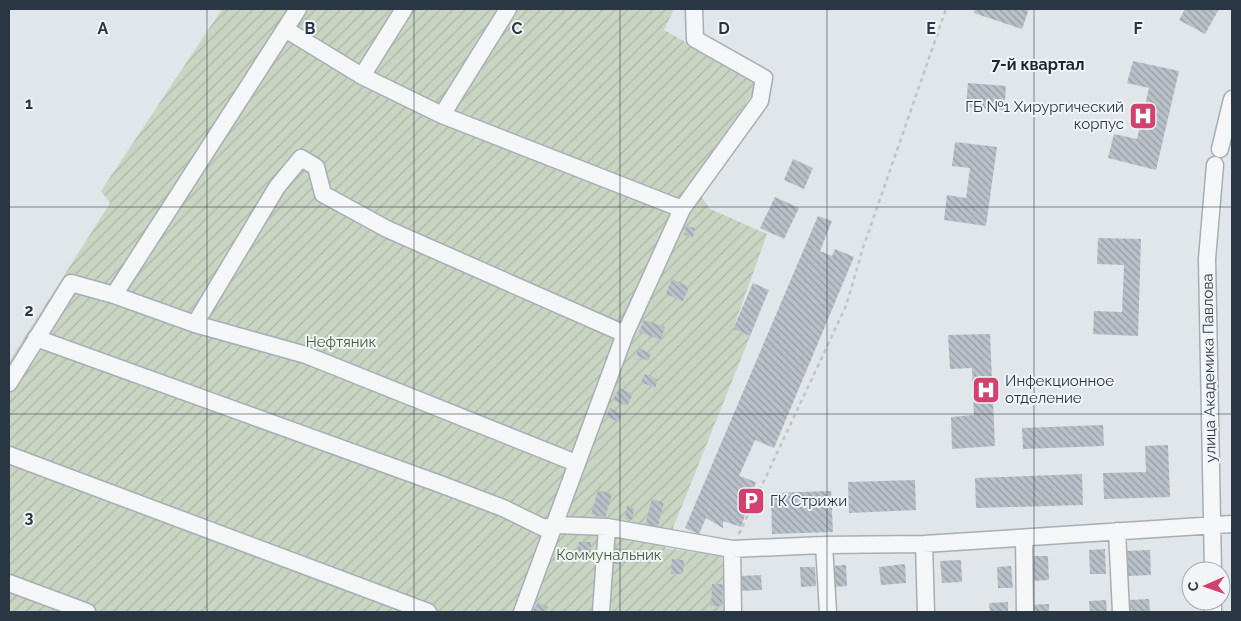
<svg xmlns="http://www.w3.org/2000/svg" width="1241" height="621" viewBox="0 0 1241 621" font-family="Raleway,sans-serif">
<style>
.garden{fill:url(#garden-furrows)}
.building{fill:url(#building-back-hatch)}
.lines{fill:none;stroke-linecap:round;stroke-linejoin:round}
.minor-casing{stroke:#a6aeb5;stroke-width:19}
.path{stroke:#bfc4c9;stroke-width:2.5;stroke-dasharray:4 4;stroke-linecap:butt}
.minor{stroke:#f4f6f8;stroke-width:16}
.grid{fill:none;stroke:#293643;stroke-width:1;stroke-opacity:0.55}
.labels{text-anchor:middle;stroke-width:4;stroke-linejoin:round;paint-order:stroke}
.poi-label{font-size:15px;fill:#293643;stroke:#f1f5f8;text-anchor:start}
.park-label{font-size:15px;fill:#435f35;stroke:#f1f5f8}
.street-label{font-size:15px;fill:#293643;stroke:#f1f5f8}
.neighbourhood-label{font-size:16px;font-weight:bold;fill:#1b2734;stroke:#f1f5f8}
.grid-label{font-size:16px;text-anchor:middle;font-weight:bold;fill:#293643;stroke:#f1f5f8;stroke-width:4;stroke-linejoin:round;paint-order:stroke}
</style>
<defs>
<pattern id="garden-furrows" width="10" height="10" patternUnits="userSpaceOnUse" patternTransform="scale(1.25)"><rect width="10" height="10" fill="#c9d5c2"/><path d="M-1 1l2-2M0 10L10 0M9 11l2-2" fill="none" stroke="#adb7a8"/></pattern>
<pattern id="building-back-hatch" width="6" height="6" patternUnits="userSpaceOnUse" patternTransform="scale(1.25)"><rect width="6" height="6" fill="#b8c0c8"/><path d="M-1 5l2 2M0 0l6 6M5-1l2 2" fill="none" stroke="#969da4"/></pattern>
</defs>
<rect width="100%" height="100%" fill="#e1e6ea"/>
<path class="garden" d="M222,9H674L664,30L759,83L693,186L710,209L767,234L733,329L750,336L665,548L722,556L726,612H9V362L110,203L101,191Z"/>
<path class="building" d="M975,9H1029L1022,29L974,13Z
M1185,9H1219L1205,34L1179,20Z
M1133,61L1179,71L1156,170L1108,158L1114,134L1137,139L1149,88L1127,83Z
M968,83L1006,86L1004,110L966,107Z
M955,142L997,147L986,226L944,220L947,195L966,198L970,168L952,166Z
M793,159L813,168L804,189L784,180Z
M775,197L799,208L784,239L760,228Z
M818,216L832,221L820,251L832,256L835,249L854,257L774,448L755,440L739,476L756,482L741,527L723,521V528L706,518L699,534L685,528Z
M686,226L695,228L693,237L684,235Z
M1098,238L1141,239L1138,336L1093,334L1094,311L1122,312L1124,265L1097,264Z
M672,279L689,287L683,301L666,294Z
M753,283L769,290L750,336L733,329Z
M644,320L665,327L661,340L639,332Z
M990,334L995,446L952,449L951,417L974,415L972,368L950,369L948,335Z
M639,348L651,354L648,361L636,355Z
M645,374L658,380L655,388L641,382Z
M619,388L633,394L627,406L613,400Z
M610,408L622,415L619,422L606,416Z
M1103,425L1104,446L1023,449L1022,428Z
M1168,445L1170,497L1104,499L1103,473L1146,472L1145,446Z
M1082,474L1083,505L976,508L975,478Z
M915,480L916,510L849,513L848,482Z
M598,490L612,494L605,518L591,514Z
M831,491L833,532L772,534L771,493Z
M652,499L664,503L657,529L645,526Z
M627,506L634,508L632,520L625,519Z
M578,542H591V554L578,553Z
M615,548L624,549L621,565L612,563Z
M1105,549L1106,574H1090L1089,550Z
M1150,550L1151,575L1128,576L1127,551Z
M1030,556H1048L1049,580L1031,581Z
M672,559L684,560L683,574H671Z
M961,560L962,582L942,583L940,561Z
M905,564L906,583L881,585L879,567Z
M846,565L847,586L834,587L832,566Z
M1011,566L1013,588H998L997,567Z
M800,567H815L816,586L801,587Z
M761,575L762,590L740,591L739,576Z
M712,584H723L722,606H711Z
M1149,599L1150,612H1130L1129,600Z
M1106,600L1107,612H1090L1089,601Z
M538,602L548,607L545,612H532Z
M1008,602V612H990L989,603Z
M1049,604V612H1029V605Z"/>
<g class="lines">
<g class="minor-casing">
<path id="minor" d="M285,29L362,76L442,115L682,209
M362,76L404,9
M442,115L508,9
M1220,149L1232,99
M114,295L298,9
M195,324L277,187L301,158L316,167L323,194L387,229L625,334
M36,338L440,484L503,508L544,528L556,525L607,527L732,549L824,545L924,544L1232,524
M9,383L71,283L114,295L195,324L306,355L576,463
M9,455L428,612
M1117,531L1121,612
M1024,538L1025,612
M924,544L926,612
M824,545L828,612
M732,549L733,612
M1213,571L1207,259L1215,165
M9,583L87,612
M1213,601V612
M522,612L625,334L682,209L760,101L764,78L695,39L694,9
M601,612L607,527"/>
</g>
<path class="path" d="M739,534L846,306L863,248L946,9"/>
<use href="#minor" class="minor"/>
</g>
<path class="grid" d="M207,9V612M414,9V612M620,9V612M827,9V612M1034,9V612M9,207H1232M9,414H1232"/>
<defs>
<g id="hospital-square" transform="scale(1.4375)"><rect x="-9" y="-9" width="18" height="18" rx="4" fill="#d3426e" stroke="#f1f5f8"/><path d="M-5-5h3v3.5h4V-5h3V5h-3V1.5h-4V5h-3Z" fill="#fff"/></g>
<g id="parking-square" transform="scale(1.4375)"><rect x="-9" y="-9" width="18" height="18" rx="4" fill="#d3426e" stroke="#f1f5f8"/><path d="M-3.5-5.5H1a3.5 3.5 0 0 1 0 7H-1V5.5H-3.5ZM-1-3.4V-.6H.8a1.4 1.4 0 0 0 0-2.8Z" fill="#fff"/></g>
</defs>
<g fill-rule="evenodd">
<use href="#hospital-square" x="1143" y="116"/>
<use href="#hospital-square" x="986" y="390"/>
<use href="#parking-square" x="751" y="501"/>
</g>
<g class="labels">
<g class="poi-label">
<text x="1124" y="112" text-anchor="end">ГБ №1 Хирургический<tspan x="1124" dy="17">корпус</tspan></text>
<text x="1005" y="386">Инфекционное<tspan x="1005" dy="17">отделение</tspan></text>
<text x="770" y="506">ГК Стрижи</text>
</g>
<g class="park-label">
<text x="341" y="347">Нефтяник</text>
<text x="609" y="560">Коммунальник</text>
</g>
<g class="street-label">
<text transform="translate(1209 368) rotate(-91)" y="5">улица Академика Павлова</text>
</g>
<g class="neighbourhood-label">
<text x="1038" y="70">7-й квартал</text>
</g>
</g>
<g class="grid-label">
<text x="103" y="34">A</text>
<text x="310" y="34">B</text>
<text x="517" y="34">C</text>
<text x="724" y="34">D</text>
<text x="931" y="34">E</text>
<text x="1138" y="34">F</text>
<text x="29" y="109">1</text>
<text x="29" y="316">2</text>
<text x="29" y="523">3</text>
</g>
<rect width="1241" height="621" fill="none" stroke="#293643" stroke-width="20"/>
<g transform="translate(1206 586) rotate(268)"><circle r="24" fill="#f1f5f8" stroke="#a1a9b0"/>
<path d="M0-4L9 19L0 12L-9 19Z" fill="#d3426e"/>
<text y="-8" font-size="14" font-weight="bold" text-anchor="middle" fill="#293643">С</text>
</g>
</svg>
